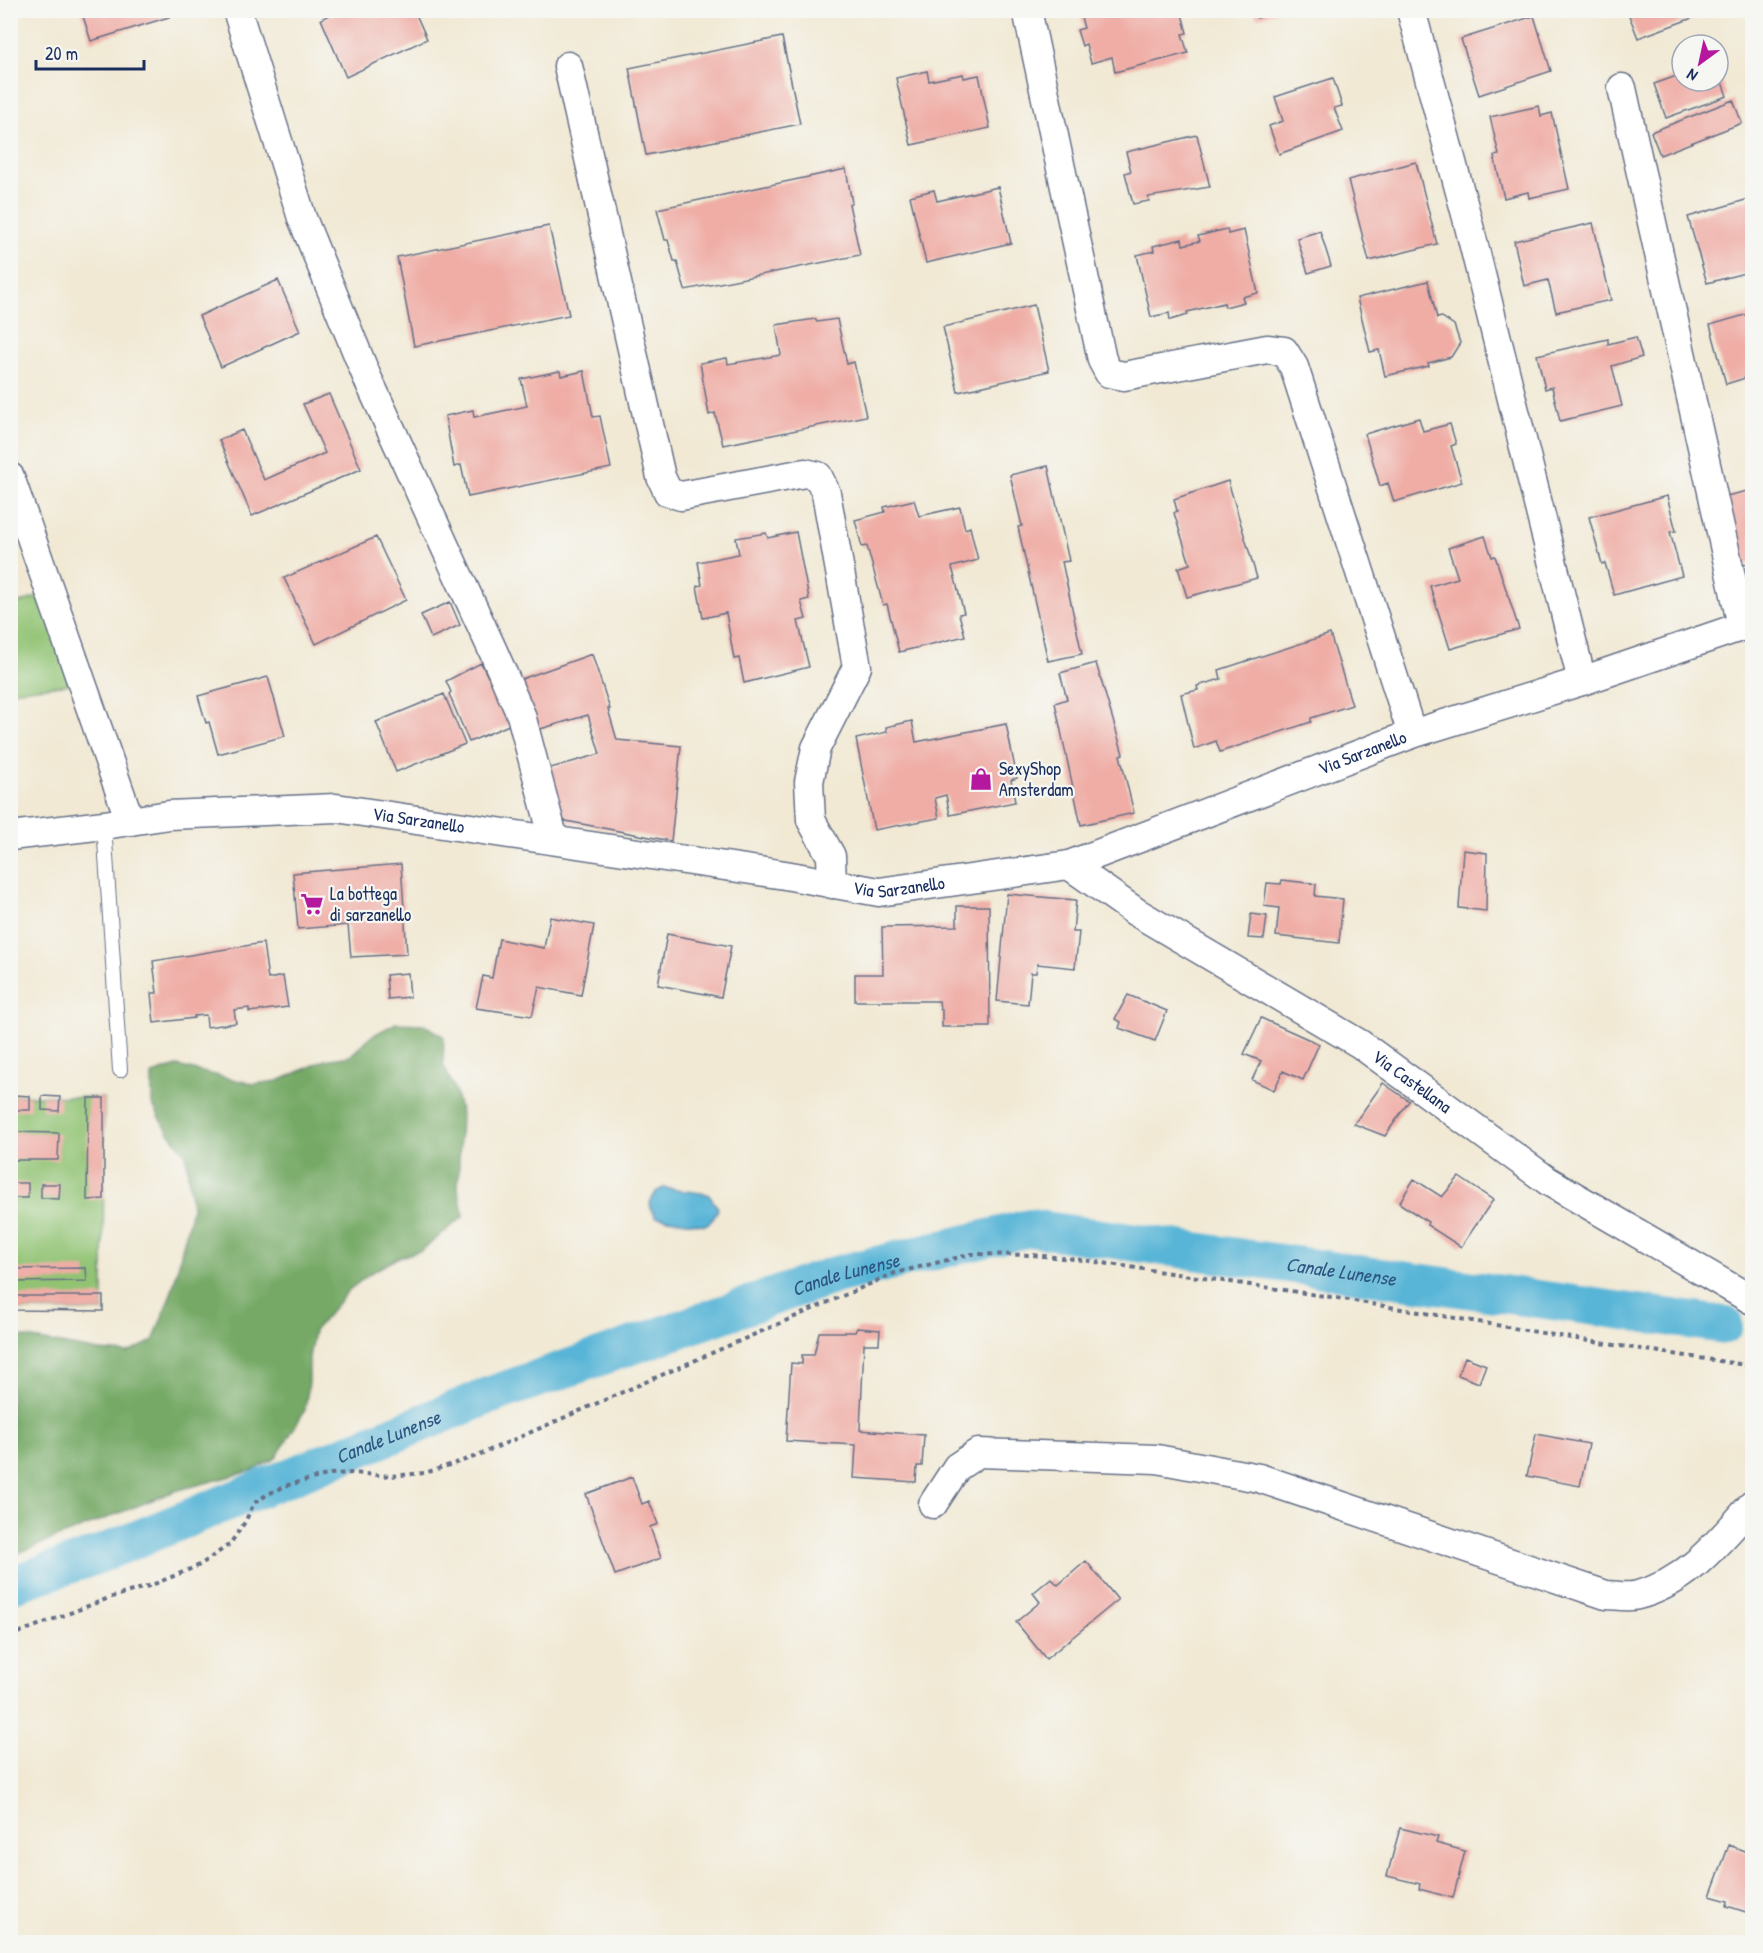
<svg xmlns="http://www.w3.org/2000/svg" width="1763" height="1953" viewBox="0 0 1763 1953" font-family="'Patrick Hand',sans-serif">
<style>
.green{fill:#91c373;stroke:#567968;stroke-width:1.5}
.forest{fill:#74a965;stroke:#486c62;stroke-width:1.5}
.water{fill:#58b5d7;stroke:#3a729a;stroke-width:1.5}
.lines{fill:none;stroke-linecap:round;stroke-linejoin:round}
.canal{stroke:#58b5d7;stroke-width:38}
.building{fill:#efada6}
.service-casing{stroke:#667087;stroke-width:16}
.minor-casing{stroke:#667087;stroke-width:31}
.path{stroke:#667087;stroke-width:4;stroke-dasharray:4.5 4.5;stroke-linecap:butt}
.service{stroke:#fff;stroke-width:14}
.minor{stroke:#fff;stroke-width:28}
.labels{text-anchor:middle;stroke-width:4.5;stroke-linejoin:round;paint-order:stroke}
.street-label{font-size:18px;fill:#1b2f5e;stroke:#f6f6f2}
.poi-label{font-size:18px;fill:#1b2f5e;stroke:#f6f6f2;text-anchor:start}
.water-label{font-size:20px;font-style:italic;fill:#2d5782;stroke:#f6f6f2}
</style>
<rect width="100%" height="100%" fill="#f6f6f2"/>
<filter id="ink" filterUnits="userSpaceOnUse"><feTurbulence type="fractalNoise" baseFrequency=".0167" numOctaves="2"/><feDisplacementMap in="SourceGraphic" scale="12" xChannelSelector="R" yChannelSelector="G"/><feConvolveMatrix kernelMatrix="1 2 1 2 8 2 1 2 1" color-interpolation-filters="sRGB"/></filter>
<filter id="wash" filterUnits="userSpaceOnUse"><feTurbulence type="fractalNoise" baseFrequency=".008" numOctaves="4" result="noise"/><feDisplacementMap in="SourceGraphic" scale="24" xChannelSelector="R" yChannelSelector="G"/><feGaussianBlur stdDeviation="1.35" result="paint"/><feColorMatrix in="noise" values="0 0 0 0 0 0 0 0 0 0 0 0 0 0 0 0 0 1.4 0 .05"/><feComposite in="paint" operator="in"/></filter>
<g filter="url(#wash)">
<rect width="100%" height="100%" fill="#f1e9d4"/>
<path class="green" d="M42,595L70,684L11,691L10,596L14,605Z
M11,1095L104,1098L103,1311L11,1310Z"/>
<path class="forest" d="M396,1023L423,1024L444,1037L443,1065L455,1089L461,1114L458,1190L464,1216L422,1250L397,1258L372,1272L349,1290L314,1331L309,1357V1382L305,1410L276,1458L254,1470L175,1491L11,1556V1335L99,1351L128,1353L153,1341L173,1288L192,1208L186,1154L168,1131L152,1104V1074L177,1066L253,1084L278,1081L325,1060L350,1056L370,1037Z"/>
<path class="water" d="M663,1188L708,1194L718,1208C716,1216 712,1222 705,1225L656,1217L651,1209L650,1203L656,1192Z"/>
<g class="lines">
<path class="canal" id="s1" d="M10,1585L93,1557L488,1396L835,1275L1030,1228L1724,1325"/>
</g>
<g id="blocks">
<path class="building" d="M81,10H168L169,17L91,41Z
M339,10H414L427,39L346,77L321,19Z
M1079,10H1181L1187,33L1182,34L1188,53L1115,72L1112,57L1091,63L1086,44L1082,46L1077,30L1084,28Z
M1254,10H1278V11L1257,18Z
M1627,10H1705L1706,13L1638,38Z
M1534,16L1551,71L1479,95L1461,39Z
M782,37L800,124L646,155L629,68Z
M927,71L929,81L963,74L964,78L979,75L990,128L911,145L896,78Z
M1718,71L1727,96L1666,118L1654,84L1682,74V81H1718Z
M1333,78L1342,106L1334,108L1343,131L1279,154L1269,126L1283,121L1275,97Z
M1733,100L1742,123L1660,155L1651,132Z
M1539,106L1541,116L1552,113L1569,189L1529,198L1528,192L1504,198L1494,156L1499,155L1490,117Z
M1197,135L1210,187L1148,197L1149,201L1133,204L1125,173L1131,171L1126,152Z
M1416,162L1437,244L1369,261L1348,180Z
M846,169L852,203L849,204L860,255L685,290L677,261H674L668,240H665L657,209Z
M998,187L1011,243L926,263L910,196L934,190L937,201Z
M1752,198V271L1707,283L1688,217Z
M1593,223L1611,300L1556,312L1548,280L1524,286L1514,241Z
M549,226L569,315L414,346L397,257Z
M1227,229L1228,234L1244,230L1258,293L1242,297L1244,302L1225,307L1224,303L1187,312L1188,315L1170,320L1169,313L1151,317L1137,255L1154,251L1153,246L1182,239L1183,245L1200,241L1198,236Z
M1320,231L1331,266L1308,273L1297,238Z
M278,280L300,331L221,367L199,316Z
M1428,281L1437,318L1442,317L1454,325L1460,343L1451,357L1428,363L1429,366L1385,376L1379,350L1370,352L1357,298Z
M1034,305L1049,371L958,392L943,327Z
M1752,313V376L1726,384L1710,325Z
M815,319L817,322L837,319L847,364L854,362L866,416L723,445L715,413L709,415L700,363L727,358L728,364L781,355L776,325Z
M1636,337L1642,357L1612,366L1622,406L1560,421L1552,387L1545,389L1537,355L1608,339V344Z
M560,371L561,376L584,371L593,417L600,416L611,468L468,497L461,465L454,467L445,416L473,410L474,417L527,406L521,379Z
M329,394L361,469L252,516L219,440L242,430L264,480L325,453L303,404Z
M1419,418L1423,431L1450,424L1456,444L1451,446L1462,482L1394,502L1388,483L1380,486L1365,434Z
M1048,466L1069,561L1062,562L1082,654L1048,661L1018,527L1022,526L1010,475Z
M1228,481L1257,578L1187,597L1178,568L1190,564L1174,513L1177,511L1174,499Z
M1752,490V563L1743,565L1726,496Z
M1667,496L1676,531L1670,532L1682,576L1614,595L1605,563L1602,564L1589,517Z
M914,500L919,516L960,507L965,529L970,527L978,560L952,567L964,613L959,614L965,636L899,652L887,604L883,605L867,546L862,547L855,520L885,512L884,507Z
M796,532L809,599L801,601L806,619L798,621L809,667L744,683L739,658L734,659L726,613L703,618L697,586L702,585L698,562L739,554L736,538L766,533L768,538Z
M1485,536L1492,557L1495,556L1519,629L1450,649L1430,586L1458,578L1448,548Z
M376,537L406,600L316,644L284,578Z
M450,602L460,625L431,638L421,615Z
M1330,634L1352,705L1311,718V722L1220,752L1216,741L1194,749L1181,694L1198,690L1197,686L1221,679L1219,670Z
M592,654L610,709H608L617,740L681,746L671,841L561,820L547,769L600,754L588,715L530,732L513,682Z
M481,663L488,677L496,673L516,722L469,742L449,694L451,692L446,681Z
M1096,663L1123,754L1120,755L1134,813L1081,825L1055,703L1067,699L1060,673Z
M268,677L285,736L218,754L209,722L206,723L198,696Z
M444,694L465,744L396,772L376,722Z
M912,721L916,742L1006,724L1017,778L1011,780L1015,802L950,815L946,795L935,798L939,818L874,830L856,739L887,732L886,727Z
M1463,850L1487,853L1486,911L1459,908Z
M401,864L407,954L351,957L348,925L298,929L293,873Z
M1282,880L1316,884L1315,896L1343,899L1339,943L1276,936L1279,908L1264,906L1267,883L1281,884Z
M1007,894L1076,900L1073,932H1079L1075,968L1037,964L1036,973H1031L1028,1004L997,1001Z
M957,906H989L990,1027H942V1010L940,1009L939,1001H855V974H883L882,927L957,926Z
M1251,914L1267,916L1264,939L1248,938Z
M550,917L594,925L581,995L539,987L532,1016L476,1008L483,976L492,978L499,939L544,948Z
M667,934L731,946L721,997L658,985Z
M263,943L268,979L283,976L288,1007L249,1012V1008L234,1010L236,1023L207,1027L206,1015L194,1016V1018L154,1023L151,993H157L153,961Z
M408,973L410,997L388,999L386,975Z
M1128,995L1167,1011L1155,1041L1119,1028L1121,1022L1115,1019Z
M1261,1018L1319,1044L1303,1080L1283,1071L1274,1090L1252,1080L1261,1061L1244,1054Z
M1383,1083L1409,1101L1385,1136L1354,1124Z
M14,1095L30,1096V1110H13Z
M42,1096L60,1097L59,1111L42,1110Z
M88,1098H104V1199L87,1200Z
M10,1132L59,1133L58,1160H10Z
M1459,1177L1493,1200L1461,1247L1427,1225L1428,1222L1399,1203L1414,1179L1442,1197Z
M13,1183H28V1198H12Z
M41,1184H60L59,1199L41,1198Z
M86,1268L87,1281L10,1282V1269Z
M10,1296H103V1311L10,1310Z
M857,1328L880,1330L879,1344H864L860,1430L924,1435L922,1466H917L916,1482L854,1478L856,1445L786,1441L791,1363L802,1364V1355H814L819,1332H855Z
M1465,1357L1486,1365L1479,1383L1458,1375Z
M1536,1434L1589,1444L1580,1486L1527,1476Z
M632,1477L642,1504L649,1501L658,1524L650,1527L661,1558L615,1575L586,1494Z
M1086,1561L1118,1600L1046,1659L1016,1622L1040,1602L1033,1593L1051,1578L1058,1585Z
M1400,1828L1438,1837L1436,1843L1465,1851L1453,1898L1419,1889L1420,1884L1387,1876Z
M1729,1845L1752,1854V1914L1727,1906L1728,1901L1710,1896Z"/>
</g>
</g>
<g filter="url(#ink)">
<use href="#blocks" fill-opacity="0" stroke="#667087" stroke-width="1.5"/>
<g class="lines">
<g class="service-casing">
<path id="service" d="M104,825L120,1070"/>
</g>
<g class="minor-casing">
<g id="minor">
<path d="M237,10L302,218L367,377L493,651L521,715L554,840"/>
<path d="M1027,10L1102,360L1109,373L1124,376L1267,349L1284,351L1294,367L1412,734"/>
<path d="M1411,10L1467,218L1582,681"/>
<path d="M568,66L661,477L668,492L681,496L805,473L818,476L826,493L857,667L816,748L809,782L811,820L831,856L832,884"/>
<path d="M1622,88L1742,626"/>
<path d="M10,477L130,821"/>
<path id="s2" d="M10,836L104,825L169,815L336,808L785,875L879,892L1069,865L1412,734L1582,681L1752,623"/>
<path id="s3" d="M1069,865L1136,912L1360,1044L1548,1181L1752,1300"/>
<path d="M933,1504L957,1467L978,1453L1157,1459L1259,1478L1606,1595C1616,1595 1629,1598 1638,1595C1688,1582 1719,1541 1752,1505"/>
</g>
</g>
<path class="path" d="M10,1636L109,1598L152,1585L200,1565L230,1544L245,1522L254,1503L268,1494L288,1485L331,1474L352,1473L390,1476L425,1473L474,1457L895,1273L972,1254L1033,1255L1083,1260L1331,1297L1601,1343L1752,1366"/>
<use href="#service" class="service"/>
<use href="#minor" class="minor"/>
</g>
</g>
<defs>
<g id="shop-bare" transform="scale(1.8)"><path d="M-5-2.5h2.3a2.7 3.5 0 0 1 5.4 0H5L5.5 6h-11ZM-1.5-2.5h3a1.5 2.3 0 0 0-3 0Z" fill="#b5179e" stroke="#f6f6f2" stroke-width="2.5" paint-order="stroke"/></g>
<g id="supermarket-bare" transform="scale(1.8)"><path d="M-6-5.5h2.5l.6 2H6L4.5 2H-2.5L-4.4-4H-6ZM-1.5 3.2a1.3 1.3 0 1 0 .1 0ZM3 3.2a1.3 1.3 0 1 0 .1 0Z" fill="#b5179e" stroke="#f6f6f2" stroke-width="2.5" paint-order="stroke"/></g>
</defs>
<g fill-rule="evenodd">
<use href="#shop-bare" x="981" y="779"/>
<use href="#supermarket-bare" x="312" y="904"/>
</g>
<g class="labels">
<g class="street-label">
<text dy="6" stroke="none"><textPath href="#s2" startOffset="1383">Via Sarzanello</textPath></text>
<text dy="6" stroke="none"><textPath href="#s2" startOffset="411">Via Sarzanello</textPath></text>
<text dy="6" stroke="none"><textPath href="#s2" startOffset="897">Via Sarzanello</textPath></text>
<text dy="6" stroke="none"><textPath href="#s3" startOffset="406">Via Castellana</textPath></text>
</g>
<g class="poi-label">
<text x="999" y="775">SexyShop<tspan x="999" dy="21">Amsterdam</tspan></text>
<text x="330" y="900">La bottega<tspan x="330" dy="21">di sarzanello</tspan></text>
</g>
<g class="water-label">
<text dy="7" stroke="none"><textPath href="#s1" startOffset="1396">Canale Lunense</textPath></text>
<text dy="7" stroke="none"><textPath href="#s1" startOffset="892">Canale Lunense</textPath></text>
<text dy="7" stroke="none"><textPath href="#s1" startOffset="406">Canale Lunense</textPath></text>
</g>
</g>
<rect width="1763" height="1953" fill="none" stroke="#f6f6f2" stroke-width="36"/>
<g transform="translate(1700 63) rotate(213)"><circle r="28" fill="#f6f6f2" stroke="#9ea6b7" stroke-width="1.5"/>
<path d="M0-4.5L10 22L0 15L-10 22Z" fill="#b5179e"/>
<text y="-9" font-size="16" font-weight="bold" text-anchor="middle" fill="#1b2f5e">N</text>
</g>
<path d="M36 60v9h108v-9" fill="none" stroke="#1b2f5e" stroke-width="3"/>
<text x="45" y="60" font-size="18" fill="#1b2f5e" stroke="#f6f6f2" stroke-width="4.5" paint-order="stroke">20 m</text>
</svg>
